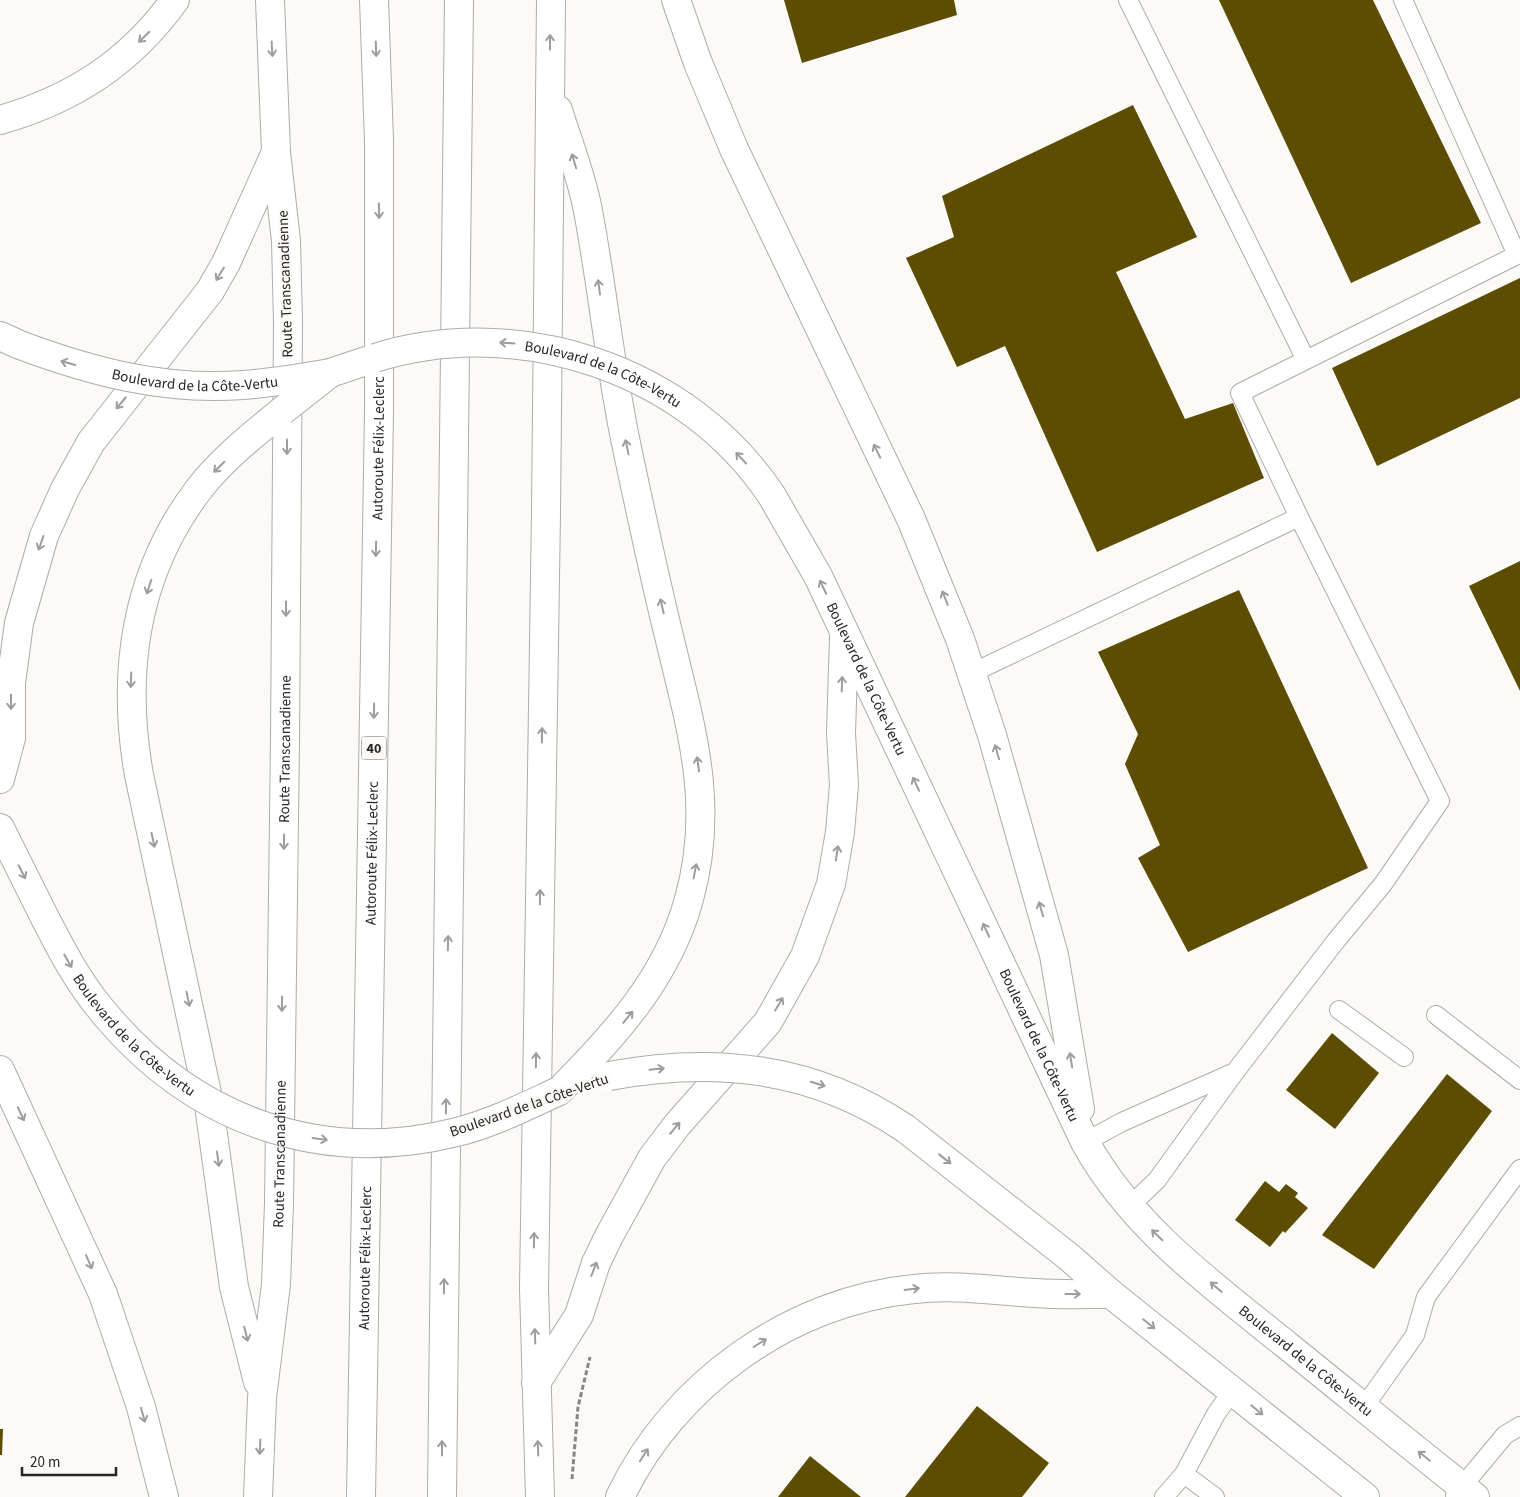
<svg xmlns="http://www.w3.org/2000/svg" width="1520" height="1497" viewBox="0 0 1520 1497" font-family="'Source Sans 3',sans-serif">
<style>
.building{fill:#5c4d02}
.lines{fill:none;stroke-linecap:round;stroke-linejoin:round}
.lane-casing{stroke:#adaca8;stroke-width:20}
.secondary-casing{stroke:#adaca8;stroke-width:30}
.highway-casing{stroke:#adaca8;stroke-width:30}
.path{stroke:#878683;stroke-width:3;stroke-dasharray:5 2.5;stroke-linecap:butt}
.lane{stroke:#fff;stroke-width:18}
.secondary{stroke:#fff;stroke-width:28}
.highway{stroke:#fff;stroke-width:28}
.secondary-bridge-casing{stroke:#adaca8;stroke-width:30;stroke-linecap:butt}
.secondary-bridge{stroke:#fff;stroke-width:28}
.oneway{stroke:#9e9d9d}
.labels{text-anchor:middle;stroke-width:5;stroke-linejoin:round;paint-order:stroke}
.shield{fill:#fbfaf6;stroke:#676664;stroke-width:1}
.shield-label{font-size:14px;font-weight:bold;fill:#272625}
.street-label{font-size:15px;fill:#272625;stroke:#fbfaf6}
</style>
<rect width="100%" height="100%" fill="#fbfaf6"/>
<path class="building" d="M784,0H954L957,15L802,63Z
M1219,0H1373L1481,223L1351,283Z
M1133,105L1197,237L1116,272L1185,419L1233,403L1264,478L1097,552L1005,346L957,367L906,258L954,237L942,196Z
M1520,278V398L1377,466L1332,368Z
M1520,561V691L1469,586Z
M1239,590L1368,868L1188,952L1138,858L1160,845L1125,764L1138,734L1098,652Z
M1332,1033L1379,1073L1335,1129L1286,1090Z
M1447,1074L1492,1111L1374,1269L1322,1235Z
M1265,1181L1279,1192L1286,1184L1298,1193L1295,1197L1308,1208L1285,1233L1283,1231L1270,1247L1235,1220Z
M977,1406L1049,1463L1022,1497H905Z
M0,1429H3L2,1455H0Z
M810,1456L861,1497H778Z"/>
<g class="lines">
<g class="lane-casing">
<path id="lane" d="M1128,0L1306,360L1517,255
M1403,0L1517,255L1520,254
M972,673L1299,517
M1339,1010L1404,1057
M1436,1015L1520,1080
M1085,1142L1122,1122L1235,1072
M1129,1207L1157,1180L1235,1072L1335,942L1383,884L1440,801L1299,517L1240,393L1306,360
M1364,1407L1415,1335L1426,1297L1520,1169
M1455,1495L1505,1435L1520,1426
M1164,1497L1184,1474
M1215,1497L1184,1474L1216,1414L1233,1390"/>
</g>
<g class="secondary-casing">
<g id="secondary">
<path d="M676,0L698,63L734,149L911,519L960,639L992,735L1054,955L1080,1109"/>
<path d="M558,110C568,143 582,177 588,211C603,290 610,369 627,448C640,509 653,571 668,632C690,725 716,803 689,899C668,977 615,1035 559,1091"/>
<path d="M0,120C74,99 130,62 175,0"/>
<path d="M0,336L20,345"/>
<path d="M330,373L375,358"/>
<path id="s1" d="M772,496L818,576L1085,1142C1132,1228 1215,1287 1289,1347C1351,1397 1413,1448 1475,1497"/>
<path d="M0,779L11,738V683L19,623L44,536L65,489L91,442L210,291L226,263L276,152"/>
<path d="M0,828L45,918"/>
<path d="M0,1070L103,1294L141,1407L164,1497"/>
<path d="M906,1129L1069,1257L1111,1294L1365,1497"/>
<path d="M258,1382L234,1287L208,1098L139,775C121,673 135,573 199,489C222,459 253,435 282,411"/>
<path d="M536,1383L579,1315L596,1263L609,1236L652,1158L677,1125L768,1022L805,956L831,884L840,832L844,785L841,733L844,637"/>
<path id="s2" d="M258,1497L262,1398L276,1284L279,1203L285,741L288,322L286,241L276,152L270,0"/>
<path d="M540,1497L534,1288L546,513L551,0"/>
<path d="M620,1497C673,1385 790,1301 914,1289C955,1284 995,1291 1035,1293C1060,1295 1086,1294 1111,1294"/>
</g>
</g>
<g class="highway-casing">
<g id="highway">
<path id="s3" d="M361,1497L379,412V141L374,0"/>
<path d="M442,1497L459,0"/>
</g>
</g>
<path class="path" d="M572,1479L578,1407L590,1357"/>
<use href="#lane" class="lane"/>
<use href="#secondary" class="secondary"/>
<use href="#highway" class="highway"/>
<g class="secondary-bridge-casing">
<g id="secondary-bridge">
<path id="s4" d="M20,345C92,372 165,391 243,385C272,383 301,378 330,373"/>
<path id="s5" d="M375,358C519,313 688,369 772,496"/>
<path d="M282,411L329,374"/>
<path id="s6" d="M45,918C61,949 77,980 100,1008C189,1118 317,1167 457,1132C493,1123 526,1106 559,1091"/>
<path d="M609,1076C716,1056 815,1067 906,1129"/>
</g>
</g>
<use href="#secondary-bridge" class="secondary-bridge"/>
</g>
<defs><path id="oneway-shaft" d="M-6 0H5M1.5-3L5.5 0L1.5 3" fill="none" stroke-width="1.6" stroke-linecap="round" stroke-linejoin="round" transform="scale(1.25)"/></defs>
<g class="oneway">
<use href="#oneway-shaft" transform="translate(144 37) rotate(136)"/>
<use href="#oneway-shaft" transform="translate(550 42) rotate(-90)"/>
<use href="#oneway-shaft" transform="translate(272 49) rotate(87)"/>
<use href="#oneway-shaft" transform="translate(376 49) rotate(88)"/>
<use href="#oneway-shaft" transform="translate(574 161) rotate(-107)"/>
<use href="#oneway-shaft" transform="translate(379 211) rotate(89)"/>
<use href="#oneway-shaft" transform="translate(220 274) rotate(121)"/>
<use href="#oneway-shaft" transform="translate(599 287) rotate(-98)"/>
<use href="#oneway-shaft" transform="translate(507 343) rotate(-176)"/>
<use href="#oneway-shaft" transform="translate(68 363) rotate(-164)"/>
<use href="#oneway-shaft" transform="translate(121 403) rotate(130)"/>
<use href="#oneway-shaft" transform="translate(287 447) rotate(90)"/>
<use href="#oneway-shaft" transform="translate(627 447) rotate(-102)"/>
<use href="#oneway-shaft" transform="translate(877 451) rotate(-116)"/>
<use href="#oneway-shaft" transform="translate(741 458) rotate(-133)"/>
<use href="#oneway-shaft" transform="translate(219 467) rotate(135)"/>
<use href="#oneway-shaft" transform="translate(41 543) rotate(109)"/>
<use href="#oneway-shaft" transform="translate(376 549) rotate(91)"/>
<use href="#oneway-shaft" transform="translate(149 587) rotate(108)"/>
<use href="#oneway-shaft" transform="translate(823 587) rotate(-115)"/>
<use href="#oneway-shaft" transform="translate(945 598) rotate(-111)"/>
<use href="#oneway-shaft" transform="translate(662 606) rotate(-103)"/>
<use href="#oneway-shaft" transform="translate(286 609) rotate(90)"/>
<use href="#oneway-shaft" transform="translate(131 680) rotate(92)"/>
<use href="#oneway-shaft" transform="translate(842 684) rotate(-88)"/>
<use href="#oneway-shaft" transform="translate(11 702) rotate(90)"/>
<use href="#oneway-shaft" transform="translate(374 711) rotate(91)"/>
<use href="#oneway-shaft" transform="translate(542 735) rotate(-89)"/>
<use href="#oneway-shaft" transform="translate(997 752) rotate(-106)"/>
<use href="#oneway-shaft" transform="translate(698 764) rotate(-98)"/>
<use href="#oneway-shaft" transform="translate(916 784) rotate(-115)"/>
<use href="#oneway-shaft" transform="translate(153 840) rotate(78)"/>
<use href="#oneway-shaft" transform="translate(284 842) rotate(91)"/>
<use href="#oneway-shaft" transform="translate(837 853) rotate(-81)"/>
<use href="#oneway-shaft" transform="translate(695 871) rotate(-79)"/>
<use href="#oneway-shaft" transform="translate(22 872) rotate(63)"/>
<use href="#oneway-shaft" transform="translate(540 897) rotate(-89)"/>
<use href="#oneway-shaft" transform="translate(1041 909) rotate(-106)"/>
<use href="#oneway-shaft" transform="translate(986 930) rotate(-115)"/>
<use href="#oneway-shaft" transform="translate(448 943) rotate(-89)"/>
<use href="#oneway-shaft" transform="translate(68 961) rotate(60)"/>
<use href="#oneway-shaft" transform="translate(188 999) rotate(78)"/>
<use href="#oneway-shaft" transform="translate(282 1004) rotate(91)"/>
<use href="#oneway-shaft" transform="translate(779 1004) rotate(-59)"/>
<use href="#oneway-shaft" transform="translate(628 1017) rotate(-51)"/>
<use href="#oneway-shaft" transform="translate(536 1060) rotate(-89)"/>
<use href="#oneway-shaft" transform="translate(1071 1060) rotate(-99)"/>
<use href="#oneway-shaft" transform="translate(657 1069) rotate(-6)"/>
<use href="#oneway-shaft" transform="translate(818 1084) rotate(17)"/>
<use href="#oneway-shaft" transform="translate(446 1106) rotate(-89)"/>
<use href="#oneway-shaft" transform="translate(21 1114) rotate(65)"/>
<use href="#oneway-shaft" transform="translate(675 1128) rotate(-50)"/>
<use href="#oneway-shaft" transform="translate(320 1139) rotate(8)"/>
<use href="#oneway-shaft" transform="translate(218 1159) rotate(82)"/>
<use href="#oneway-shaft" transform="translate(945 1159) rotate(38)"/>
<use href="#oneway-shaft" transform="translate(1157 1235) rotate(-136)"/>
<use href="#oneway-shaft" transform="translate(534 1240) rotate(-89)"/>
<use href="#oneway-shaft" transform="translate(89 1262) rotate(66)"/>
<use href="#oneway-shaft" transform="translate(594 1269) rotate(-69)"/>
<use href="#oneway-shaft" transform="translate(444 1286) rotate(-89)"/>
<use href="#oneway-shaft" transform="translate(1216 1287) rotate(-139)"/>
<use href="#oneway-shaft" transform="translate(912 1289) rotate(-7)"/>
<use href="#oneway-shaft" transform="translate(1073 1294)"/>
<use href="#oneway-shaft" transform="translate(1149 1324) rotate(39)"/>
<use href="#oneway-shaft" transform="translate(246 1334) rotate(76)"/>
<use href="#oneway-shaft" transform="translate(535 1336) rotate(-92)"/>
<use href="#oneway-shaft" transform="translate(760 1343) rotate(-32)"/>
<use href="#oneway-shaft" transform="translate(1257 1410) rotate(39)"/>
<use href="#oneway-shaft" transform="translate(143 1415) rotate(75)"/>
<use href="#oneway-shaft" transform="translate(260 1447) rotate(93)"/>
<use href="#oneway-shaft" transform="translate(442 1448) rotate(-90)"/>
<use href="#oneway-shaft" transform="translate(538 1448) rotate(-92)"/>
<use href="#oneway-shaft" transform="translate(644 1455) rotate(-57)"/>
<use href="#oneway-shaft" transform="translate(1424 1456) rotate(-141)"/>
</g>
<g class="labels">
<rect class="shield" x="361.5" y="736.5" width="25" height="23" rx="4"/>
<g class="shield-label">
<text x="374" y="753">40</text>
</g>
<g class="street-label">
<text transform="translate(285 284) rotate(-92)" y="5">Route Transcanadienne</text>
<text dy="5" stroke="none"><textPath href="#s5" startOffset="235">Boulevard de la Côte-Vertu</textPath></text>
<text dy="5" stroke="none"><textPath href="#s4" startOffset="180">Boulevard de la Côte-Vertu</textPath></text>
<text dy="5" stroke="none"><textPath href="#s3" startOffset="1049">Autoroute Félix-Leclerc</textPath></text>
<text dy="5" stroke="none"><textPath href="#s1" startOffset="206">Boulevard de la Côte-Vertu</textPath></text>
<text dy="5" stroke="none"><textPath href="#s2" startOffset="749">Route Transcanadienne</textPath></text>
<text dy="5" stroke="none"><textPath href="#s3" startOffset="644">Autoroute Félix-Leclerc</textPath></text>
<text dy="5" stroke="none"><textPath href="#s6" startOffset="149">Boulevard de la Côte-Vertu</textPath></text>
<text dy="5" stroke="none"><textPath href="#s1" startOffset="611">Boulevard de la Côte-Vertu</textPath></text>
<text transform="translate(529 1105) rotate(-19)" y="5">Boulevard de la Côte-Vertu</text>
<text dy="5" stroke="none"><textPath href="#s2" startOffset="344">Route Transcanadienne</textPath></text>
<text dy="5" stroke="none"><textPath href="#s3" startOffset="239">Autoroute Félix-Leclerc</textPath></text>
<text dy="5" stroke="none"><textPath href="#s1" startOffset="1031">Boulevard de la Côte-Vertu</textPath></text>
</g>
</g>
<path d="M22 1467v8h94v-8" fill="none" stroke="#272625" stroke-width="2.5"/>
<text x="30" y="1467" font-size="15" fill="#272625" stroke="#fbfaf6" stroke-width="4" paint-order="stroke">20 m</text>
</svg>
